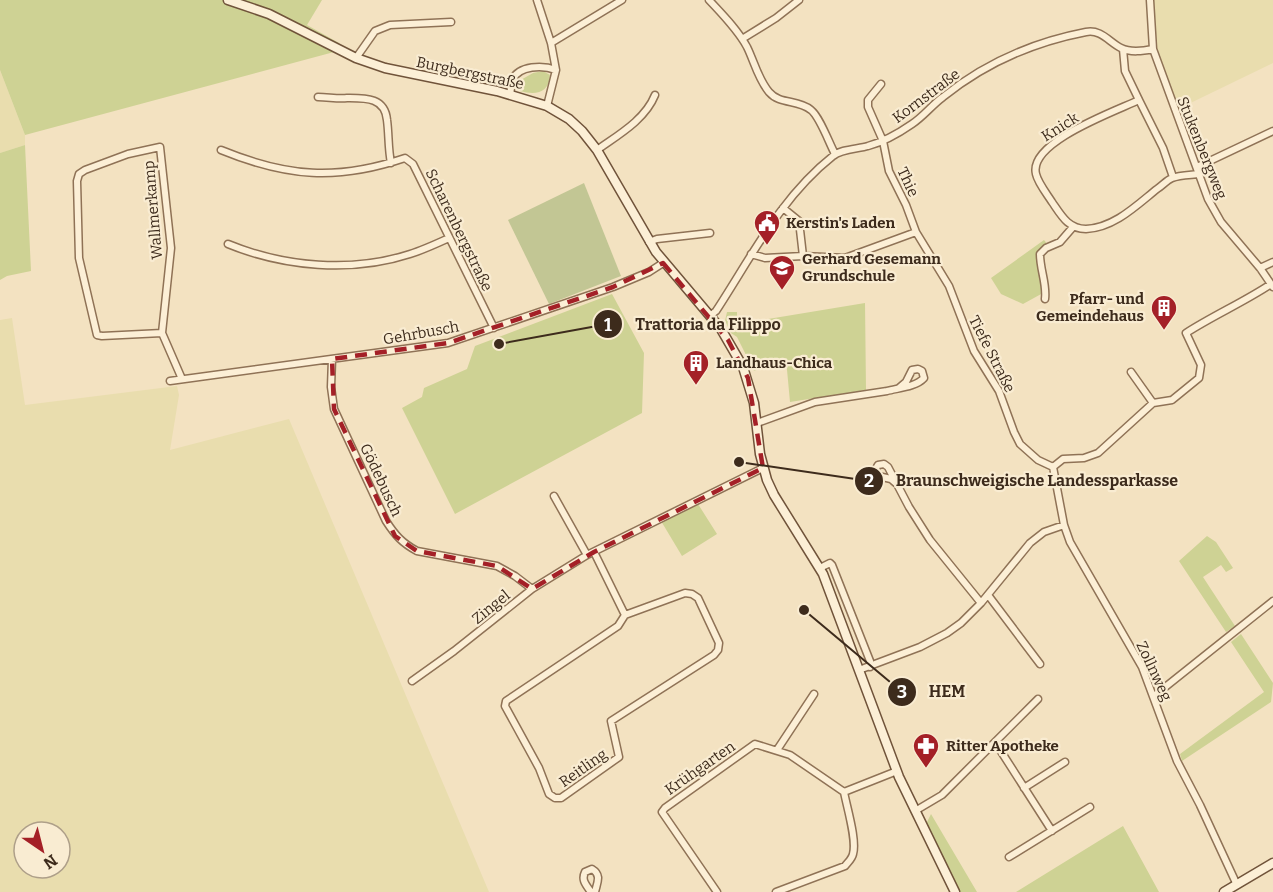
<svg xmlns="http://www.w3.org/2000/svg" width="1273" height="892" viewBox="0 0 1273 892" font-family="Bitter,serif">
<style>
.farmland{fill:#e9ddae;fill-rule:evenodd}
.green{fill:#ced294}
.cemetery{fill:#c2c694}
.lines{fill:none;stroke-linecap:round;stroke-linejoin:round}
.street-casing{stroke:#8f7256;stroke-width:9}
.secondary-casing{stroke:#70533a;stroke-width:11}
.street{stroke:#fcefd6;stroke-width:6}
.secondary{stroke:#fcefd6;stroke-width:8}
.marked{fill:none;stroke:#a42027;stroke-width:4.5;stroke-dasharray:12 8;stroke-linejoin:round}
.labels{text-anchor:middle;stroke-width:4.5;stroke-linejoin:round;paint-order:stroke}
.street-label{font-size:15px;fill:#3d2b1c;stroke:#f9ecd2}
.poi-label{font-size:15px;font-weight:bold;fill:#3d2b1c;stroke:#f9ecd2;text-anchor:start}
.leader{fill:none;stroke:#3d2b1c;stroke-width:2}
.callout-dot{fill:#3d2b1c;stroke:#f9ecd2;stroke-width:2}
.mark-label{font-size:18px;text-anchor:middle;font-weight:bold;fill:#fff}
.callout-label{font-size:16px;text-anchor:middle;font-weight:bold;fill:#3d2b1c;stroke:#f9ecd2;stroke-width:4.5;stroke-linejoin:round;paint-order:stroke}
</style>
<rect width="100%" height="100%" fill="#f3e2c1"/>
<path class="farmland" d="M1148,0H1273V63L1174,111L1153,49Z
M0,70L25,135V145L0,153Z
M12,318L25,405L177,386L179,395L170,450L289,419L489,892H0V320ZM24,832H60V868H24Z"/>
<path class="green" d="M0,0H322L307,25L339,43L334,52L25,135L0,70Z
M543,71L550,75C549,94 535,95 520,91L517,86L519,81L533,73Z
M25,145L31,271L7,276L0,280V153Z
M1044,240L1048,245C1028,259 1042,273 1043,293L1023,304L1001,294L991,278Z
M612,294L644,353L642,413L455,514L402,408L422,397L424,388L467,369L475,346Z
M865,303L866,390L790,402L786,359L754,371L737,337L731,333L725,321L727,312H737V324Z
M698,504L717,534L682,556L661,521Z
M1207,536L1216,542L1233,568L1226,572L1221,565L1203,577L1235,626L1226,632L1179,561Z
M1241,634L1273,683L1271,702L1182,761L1180,754L1264,692L1231,642Z
M931,814L977,892H960L925,826Z
M1123,826L1159,892H1016Z"/>
<path class="cemetery" d="M584,183L621,276L549,304L508,220Z"/>
<g class="lines">
<g class="street-casing">
<path id="street" d="M537,0L551,43L556,70L547,106
M709,0C722,14 738,30 747,47C754,61 758,79 769,92C780,105 798,99 811,110C820,117 829,143 835,154
M1150,0L1153,49L1208,199L1221,222L1260,268L1273,287
M742,39L776,18L799,0
M551,43L622,0
M1123,49L1125,71L1139,100C1116,111 1028,142 1036,174C1038,183 1047,194 1052,202C1061,215 1068,229 1086,229C1114,228 1137,205 1157,189C1162,186 1167,180 1172,178C1179,175 1191,175 1199,174
M356,58L375,31L390,25L451,22
M881,84L868,100V107L883,141L889,171L906,205L916,232L949,286L974,351L999,391L1014,432L1020,444L1038,460L1053,467
M510,95C511,90 511,84 512,80C519,65 543,65 556,70
M318,97C328,97 338,99 347,98C365,98 385,97 387,120C389,135 388,148 391,163
M1139,100L1163,148L1173,177
M221,150C287,177 337,181 405,158L413,164L494,328
M597,150C618,135 645,120 655,95
M1197,167L1273,131
M783,208L799,221L803,256
M649,242L657,239L710,233
M228,244C284,267 352,273 410,254C423,250 436,244 449,238
M751,254L765,258L803,256L845,258L916,232
M1260,268L1273,262
M1045,299C1047,284 1040,270 1040,254L1046,248L1060,242L1073,227
M711,315L716,311C752,256 781,197 833,156C841,149 858,149 868,146C883,142 899,133 912,124C924,116 932,105 943,97C984,64 1034,42 1086,32C1101,29 1109,42 1121,48C1131,53 1143,51 1153,49
M162,333L171,248L160,147L128,154L85,170L79,174L77,181L79,258L97,335L102,336L162,333L182,379
M332,359L331,387L334,409L386,521C395,535 402,543 417,551L497,566L515,576L532,589
M1131,372L1153,403
M170,381L448,343L613,287L649,272L663,263
M757,423L815,402L887,391C898,388 916,387 924,378L922,371L918,369L912,370L906,382L899,388
M1053,467L1064,525L1070,542L1142,667L1177,761L1200,805L1237,885
M1053,467L1063,459L1084,458L1098,453L1153,403L1172,400L1199,378L1201,365L1186,333C1214,315 1244,302 1271,284
M898,485L891,479L878,476L875,470L878,465L884,464L888,467L909,507L930,540L981,603
M554,496L587,555
M594,552L625,615
M820,568L830,563L832,565L870,661V667
M685,593L692,594L698,598L719,643L718,650L714,655L611,721L619,757L561,798H555L549,794L539,768L505,706L506,701L618,626L625,615Z
M988,595L1040,664
M859,670L920,647L947,633L961,623L981,603L1030,543L1044,532L1064,525
M412,681L454,651L532,589L587,555L763,468
M1154,696L1273,601
M995,742L1052,831
M777,750L814,694
M1024,788L1065,762
M844,792L897,771
M915,811L942,795L1038,699
M1009,857L1090,807
M591,892C586,885 581,880 585,872L592,869C602,875 597,883 595,892
M717,892L662,812L665,808L755,744L790,755L844,792C847,808 857,840 853,854C852,859 848,862 845,866L776,892"/>
</g>
<g class="secondary-casing">
<path id="secondary" d="M228,0L269,14L356,58L385,68L497,91L547,106L569,119L582,131L597,150L656,252L721,329L743,367L754,403L760,454L767,480L774,495L823,574L899,777L955,892
M1224,892L1273,863"/>
</g>
<use href="#street" class="street"/>
<use href="#secondary" class="secondary"/>
</g>
<path class="marked" d="M663,263L728,340L748,378L763,468L594,552L532,589L497,566L417,551L395,536L334,409L332,359L448,343L613,287Z"/>
<defs>
<g id="civic-pin" transform="scale(1.35)"><path d="M0 17L-7.5 6A9.5 9.5 0 1 1 7.5 6Z" fill="#a42027" stroke="#f9ecd2"/><path d="M-.6-6.5H3V-4.5H.6V-3L4-1V1h2V6H-6V1h2V-1L-.6-3ZM-1.2 2.5V6h2.4V2.5Z" fill="#fff"/></g>
<g id="school-pin" transform="scale(1.35)"><path d="M0 17L-7.5 6A9.5 9.5 0 1 1 7.5 6Z" fill="#a42027" stroke="#f9ecd2"/><path d="M0-5L7-2L0 1L-7-2ZM-4 1L0 2.5L4 1V4Q0 6-4 4Z" fill="#fff"/></g>
<g id="building-pin" transform="scale(1.35)"><path d="M0 17L-7.5 6A9.5 9.5 0 1 1 7.5 6Z" fill="#a42027" stroke="#f9ecd2"/><path d="M-4-6H4V6H1V3H-1V6H-4ZM-2.5-4.3h1.7v1.8h-1.7ZM.8-4.3h1.7v1.8H.8ZM-2.5-1h1.7V.8h-1.7ZM.8-1h1.7V.8H.8Z" fill="#fff"/></g>
<g id="pharmacy-pin" transform="scale(1.35)"><path d="M0 17L-7.5 6A9.5 9.5 0 1 1 7.5 6Z" fill="#a42027" stroke="#f9ecd2"/><path d="M-2-6h4v4h4v4h-4v4h-4v-4h-4v-4h4Z" fill="#fff"/></g>
</defs>
<g fill-rule="evenodd">
<use href="#civic-pin" x="767" y="223"/>
<use href="#school-pin" x="782" y="268"/>
<use href="#building-pin" x="1164" y="308"/>
<use href="#building-pin" x="696" y="363"/>
<use href="#pharmacy-pin" x="926" y="746"/>
</g>
<g class="labels">
<g class="street-label">
<text transform="translate(470 73) rotate(12)" y="5">Burgbergstraße</text>
<text transform="translate(926 96) rotate(-37)" y="5">Kornstraße</text>
<text transform="translate(1060 127) rotate(-32)" y="5">Knick</text>
<text transform="translate(1202 148) rotate(68)" y="5">Stukenbergweg</text>
<text transform="translate(908 182) rotate(65)" y="5">Thie</text>
<text transform="translate(153 210) rotate(-95)" y="5">Wallmerkamp</text>
<text transform="translate(459 230) rotate(64)" y="5">Scharenbergstraße</text>
<text transform="translate(421 333) rotate(-10)" y="5">Gehrbusch</text>
<text transform="translate(992 354) rotate(63)" y="5">Tiefe Straße</text>
<text transform="translate(381 480) rotate(65)" y="5">Gödebusch</text>
<text transform="translate(491 607) rotate(-39)" y="5">Zingel</text>
<text transform="translate(1154 671) rotate(65)" y="5">Zollnweg</text>
<text transform="translate(583 768) rotate(-35)" y="5">Reitling</text>
<text transform="translate(700 768) rotate(-35)" y="5">Krühgarten</text>
</g>
<g class="poi-label">
<text x="786" y="228">Kerstin's Laden</text>
<text x="802" y="264">Gerhard Gesemann<tspan x="802" dy="17">Grundschule</tspan></text>
<text x="1144" y="304" text-anchor="end">Pfarr- und<tspan x="1144" dy="17">Gemeindehaus</tspan></text>
<text x="716" y="368">Landhaus-Chica</text>
<text x="946" y="751">Ritter Apotheke</text>
</g>
</g>
<path class="leader" d="M499 344L608 324M739 462L869 481M804 610L902 692"/>
<g class="callout-dot">
<circle cx="499" cy="344" r="6"/>
<circle cx="739" cy="462" r="6"/>
<circle cx="804" cy="610" r="6"/>
<circle cx="608" cy="324" r="15"/>
<circle cx="869" cy="481" r="15"/>
<circle cx="902" cy="692" r="15"/>
</g>
<g class="mark-label">
<text x="608" y="331">1</text>
<text x="869" y="487">2</text>
<text x="902" y="698">3</text>
</g>
<g class="callout-label">
<text x="708" y="330">Trattoria da Filippo</text>
<text x="1037" y="486">Braunschweigische Landessparkasse</text>
<text x="947" y="697">HEM</text>
</g>
<g transform="translate(42 850) rotate(145)"><circle r="28" fill="#f9ecd2" stroke="#ae9f89" stroke-width="1.5"/>
<path d="M0-4.5L10 22L0 15L-10 22Z" fill="#a42027"/>
<text y="-9" font-size="16" font-weight="bold" text-anchor="middle" fill="#3d2b1c">N</text>
</g>
</svg>
